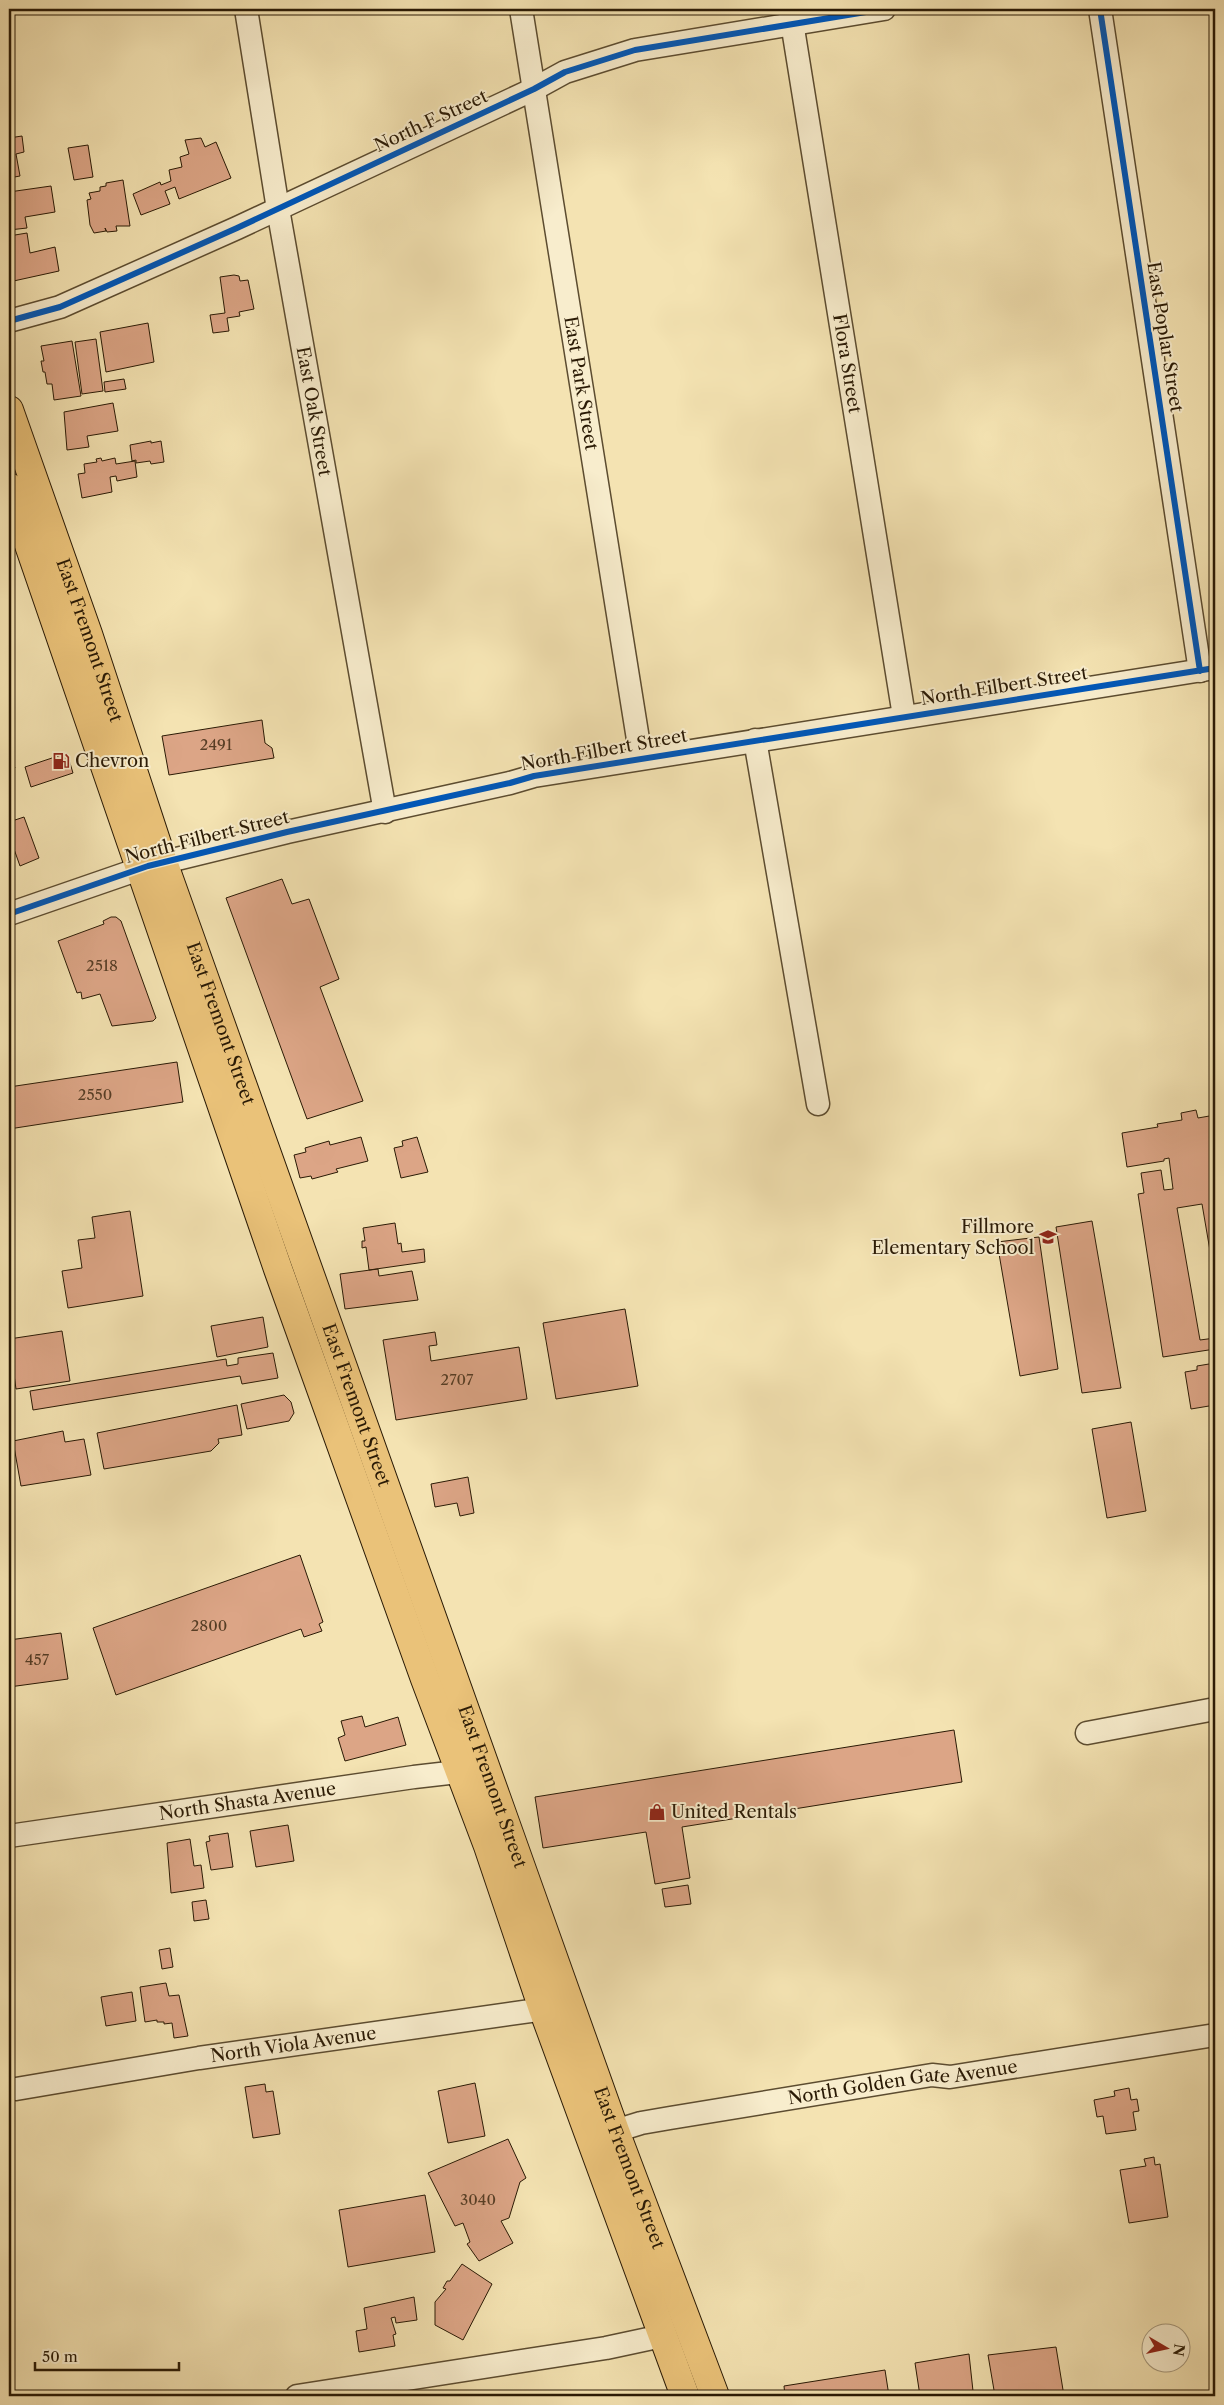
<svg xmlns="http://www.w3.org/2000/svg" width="1224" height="2405" viewBox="0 0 1224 2405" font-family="'Libre Caslon Text',serif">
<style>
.building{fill:#dca586;stroke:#2a1a05}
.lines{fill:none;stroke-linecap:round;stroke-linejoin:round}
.minor-casing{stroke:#5c4c30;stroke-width:25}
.major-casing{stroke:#2a1a05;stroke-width:30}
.minor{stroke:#f8edcd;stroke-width:22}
.major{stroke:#eac279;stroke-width:28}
.cycleway-casing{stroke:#f8edcd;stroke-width:9}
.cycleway{stroke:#0057b8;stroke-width:6}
.labels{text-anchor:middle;stroke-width:4;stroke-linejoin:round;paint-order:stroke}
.number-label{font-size:15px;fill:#563d25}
.street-label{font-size:18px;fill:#2a1a05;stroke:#f8edcd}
.poi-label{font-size:18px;fill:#2a1a05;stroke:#f8edcd;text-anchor:start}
</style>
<rect width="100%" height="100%" fill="#f4e3b2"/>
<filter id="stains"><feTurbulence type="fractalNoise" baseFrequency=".004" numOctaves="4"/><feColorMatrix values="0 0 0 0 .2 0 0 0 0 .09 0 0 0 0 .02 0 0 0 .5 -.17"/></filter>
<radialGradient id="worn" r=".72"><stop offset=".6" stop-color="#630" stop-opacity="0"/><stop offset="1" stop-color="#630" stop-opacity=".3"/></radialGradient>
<path class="building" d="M22,136L24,152L16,154L20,176L9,178V138Z
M201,138L205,147L216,142L231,178L179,199L175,187L165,191L170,204L141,215L133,194L160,182L161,185L171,181L169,170L182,167L180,157L189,154L185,140Z
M88,145L93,177L74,180L68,148Z
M123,180L130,226H116L117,231L107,232L105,228L106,231L94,233L90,225L87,200L91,199L89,193L100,191V187L106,186V183Z
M51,186L55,212L25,217L27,228L9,230V192Z
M27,233L30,253L55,247L59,271L9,282V236Z
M234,275L239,276L240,281L248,280L254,309L239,312L240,316L227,318L229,331L213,333L210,315L225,313L220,277Z
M148,323L154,362L106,372L100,332Z
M96,339L103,391L82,394L75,342Z
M72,341L81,396L54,400L52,384H47L45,372H43L41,361H44L41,346Z
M124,379L126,389L105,392L104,382Z
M113,403L118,431L87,436L89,447L67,450L64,412Z
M151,441V443L161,441L164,462L151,464L150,461L136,463V460L132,461L130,445Z
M101,458L102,461L115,458L116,464L135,461L137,477L117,481L116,476L110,477L112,492L82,498L78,474L85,473L84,464L97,462L96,459Z
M262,720L265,743L272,748L274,758L169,775L162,736Z
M67,753L73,773L31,787L25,767Z
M9,764L15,767L9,783Z
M24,817L39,858L20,866L9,835V822Z
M282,879L292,904L309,899L339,979L320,987L363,1101L307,1119L226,898Z
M111,917H116L121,921L156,1018L153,1021L112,1026L100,994L82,999L81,992L77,993L58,941L104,924L103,921Z
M177,1062L183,1102L9,1129V1087Z
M1196,1110L1198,1118L1215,1115V1280L1202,1204L1177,1208L1200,1340L1215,1338V1349L1163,1357L1138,1194L1144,1193L1141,1173L1161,1170L1164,1190L1173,1189L1169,1158L1164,1159V1161L1127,1167L1122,1133L1158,1127L1157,1124L1182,1120L1181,1113Z
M361,1137L368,1161L336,1169L338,1172L312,1179L311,1176L300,1178L294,1155L306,1152L305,1148L329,1141L330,1145Z
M417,1137L428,1172L401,1178L394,1148L403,1146L402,1141Z
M130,1211L143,1296L68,1308L62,1271L82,1268L78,1240L95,1238L92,1217Z
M1092,1221L1121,1388L1082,1393L1056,1227Z
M395,1223L398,1244L401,1243L402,1252L424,1249L425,1262L369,1270L366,1247L362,1248V1241H365L363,1228Z
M1039,1237L1058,1369L1020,1376L997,1242Z
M378,1269L379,1276L412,1271L418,1300L345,1309L340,1274Z
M625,1309L638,1386L556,1399L543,1323Z
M263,1317L268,1347L217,1357L211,1326Z
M62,1331L70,1381L16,1389L9,1339Z
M435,1332L437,1345L429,1346L431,1361L519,1347L527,1399L396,1420L383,1340Z
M273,1353L278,1378L242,1384L240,1376L33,1410L30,1391L226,1359L227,1366L238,1364V1358Z
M1215,1363V1405L1191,1409L1185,1372L1197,1370V1366Z
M284,1395L291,1402L294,1413L289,1421L247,1429L241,1404Z
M237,1405L242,1435L218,1439L219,1443L211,1451L104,1469L97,1433Z
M1131,1422L1146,1511L1107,1518L1092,1429Z
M63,1431L65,1442L84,1439L91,1475L21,1486L13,1441Z
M468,1477L474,1513L460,1516L457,1503L435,1507L431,1484Z
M300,1555L323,1622L319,1624L322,1631L304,1637L301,1629L116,1695L93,1628Z
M61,1633L68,1679L9,1687V1640Z
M362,1716L365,1727L398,1717L406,1745L345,1761L338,1738L345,1735L341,1721Z
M954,1730L962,1782L682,1827L690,1878L655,1884L646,1832L543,1848L535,1797Z
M288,1825L294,1861L256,1867L250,1831Z
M228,1833L233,1867L211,1870L206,1842L210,1841L209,1836Z
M190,1839L194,1866L201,1865L204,1888L171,1893L167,1843Z
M688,1885L691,1904L665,1907L662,1889Z
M206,1900L209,1919L194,1921L192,1902Z
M170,1948L173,1967L162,1969L159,1950Z
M166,1983L169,1996L179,1995L188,2036L174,2038L172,2023L164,2024V2022H157V2020L145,2022L140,1987Z
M132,1992L136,2021L106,2026L101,1997Z
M475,2083L485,2136L448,2143L438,2091Z
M265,2084L266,2092L273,2091L280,2134L253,2138L245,2087Z
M1129,2088L1131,2100L1137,2099L1139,2111L1133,2112L1136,2130L1106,2134L1103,2116L1097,2117L1094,2100L1115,2096L1114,2091Z
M508,2139L526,2178L520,2182L509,2218L501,2221L513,2243L479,2261L467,2244L470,2242L463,2223L455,2226L428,2173Z
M1154,2157L1155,2165L1160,2164L1168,2217L1129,2223L1120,2170L1146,2166L1144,2159Z
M425,2195L435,2252L348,2267L339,2210Z
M462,2264L492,2284L463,2340L435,2325V2302L446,2289L443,2288L447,2281H450Z
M414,2297L417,2320L396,2323L395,2317L391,2318L396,2334L393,2335L395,2346L359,2352L356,2331L367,2329L364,2308Z
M1056,2347L1064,2396H995L988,2355Z
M969,2354L973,2391L920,2396L915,2363Z
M885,2370L889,2396H785L784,2386Z"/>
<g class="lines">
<g class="minor-casing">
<g id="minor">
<path id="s1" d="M246,9L278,209L385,812"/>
<path id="s2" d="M521,9L641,758"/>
<path d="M1100,9L1200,671"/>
<path id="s3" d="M790,10L904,716"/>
<path d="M9,321L60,307L237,228L534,89L565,72L635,50L884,9"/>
<path d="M755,740L818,1104"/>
<path d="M9,914L148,866L287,832L510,783L534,776L1215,668"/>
<path d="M1087,1733L1215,1709"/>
<path id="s4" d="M9,1836L414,1777L475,1770"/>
<path id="s5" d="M16,2089L199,2058L559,2007"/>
<path id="s6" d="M599,2136L641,2123L670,2118L932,2075L950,2077L1215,2035"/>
<path d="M297,2396L606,2348L662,2336"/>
</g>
</g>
<g class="major-casing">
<g id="major">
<path id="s7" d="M9,410L88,634L163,862L615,2131L715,2396"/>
<path d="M9,487L278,1269L425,1679L488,1846L543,2009L685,2396"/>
</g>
</g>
<use href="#minor" class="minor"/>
<use href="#major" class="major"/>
<g class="cycleway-casing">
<path id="cycleway" d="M1100,9L1200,671
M9,321L60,307L237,228L534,89L565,72L635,50L884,9
M9,914L148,866L287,832L510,783L534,776L1215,668"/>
</g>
<use href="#cycleway" class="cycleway"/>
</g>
<defs>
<g id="fuel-bare" transform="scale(1.35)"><path d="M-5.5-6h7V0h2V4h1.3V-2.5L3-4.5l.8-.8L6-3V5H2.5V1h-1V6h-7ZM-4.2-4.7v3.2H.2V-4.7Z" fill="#8f2418" stroke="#f8edcd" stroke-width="2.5" paint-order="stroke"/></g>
<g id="school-bare" transform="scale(1.35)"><path d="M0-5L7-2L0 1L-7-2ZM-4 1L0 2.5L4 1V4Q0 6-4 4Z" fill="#8f2418" stroke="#f8edcd" stroke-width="2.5" paint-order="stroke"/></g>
<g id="shop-bare" transform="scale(1.35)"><path d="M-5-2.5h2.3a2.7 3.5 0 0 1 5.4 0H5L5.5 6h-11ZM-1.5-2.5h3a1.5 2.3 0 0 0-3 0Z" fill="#8f2418" stroke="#f8edcd" stroke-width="2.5" paint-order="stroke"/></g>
</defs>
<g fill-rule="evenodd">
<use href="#fuel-bare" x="61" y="761"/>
<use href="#school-bare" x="1048" y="1237"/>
<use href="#shop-bare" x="657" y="1812"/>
</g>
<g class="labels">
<g class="number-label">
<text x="216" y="750">2491</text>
<text x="102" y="971">2518</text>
<text x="95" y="1100">2550</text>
<text x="457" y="1385">2707</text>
<text x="209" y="1631">2800</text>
<text x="37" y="1665">457</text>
<text x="478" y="2205">3040</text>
</g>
<g class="street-label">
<text transform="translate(431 121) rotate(-25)" y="6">North F Street</text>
<text transform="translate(1165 337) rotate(81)" y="6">East Poplar Street</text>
<text dy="6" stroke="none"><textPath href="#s3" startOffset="358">Flora Street</textPath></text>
<text dy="6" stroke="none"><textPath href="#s2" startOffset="379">East Park Street</textPath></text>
<text dy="6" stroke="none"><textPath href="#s1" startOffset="408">East Oak Street</textPath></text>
<text dy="6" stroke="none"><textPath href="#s7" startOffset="244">East Fremont Street</textPath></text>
<text transform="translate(1004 686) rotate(-9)" y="6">North Filbert Street</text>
<text transform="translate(604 750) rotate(-10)" y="6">North Filbert Street</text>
<text transform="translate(207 837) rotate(-14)" y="6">North Filbert Street</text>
<text dy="6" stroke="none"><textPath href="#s7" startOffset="649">East Fremont Street</textPath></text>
<text dy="6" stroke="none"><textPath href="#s7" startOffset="1054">East Fremont Street</textPath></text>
<text dy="6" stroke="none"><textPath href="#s7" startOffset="1459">East Fremont Street</textPath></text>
<text dy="6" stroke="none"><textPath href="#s4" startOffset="241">North Shasta Avenue</textPath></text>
<text dy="6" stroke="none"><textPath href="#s5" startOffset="281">North Viola Avenue</textPath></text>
<text dy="6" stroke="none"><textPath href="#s6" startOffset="309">North Golden Gate Avenue</textPath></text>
<text dy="6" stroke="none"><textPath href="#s7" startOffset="1864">East Fremont Street</textPath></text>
</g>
<g class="poi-label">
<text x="75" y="767">Chevron</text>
<text x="1034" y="1233" text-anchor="end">Fillmore<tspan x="1034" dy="21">Elementary School</tspan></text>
<text x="671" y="1818">United Rentals</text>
</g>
</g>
<rect width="1224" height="2405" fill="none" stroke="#f4e3b2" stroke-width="30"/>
<rect x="10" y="10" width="1204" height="2385" fill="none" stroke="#2a1a05" stroke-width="2.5"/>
<rect x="15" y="15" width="1194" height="2375" fill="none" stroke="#2a1a05"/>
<g transform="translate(1166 2348) rotate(99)"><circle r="24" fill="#f8edcd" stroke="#a6997d"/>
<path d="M0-4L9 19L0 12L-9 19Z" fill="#8f2418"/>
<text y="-8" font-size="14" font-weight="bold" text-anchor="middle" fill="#2a1a05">N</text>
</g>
<path d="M35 2362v8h144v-8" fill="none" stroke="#2a1a05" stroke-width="2.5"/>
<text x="42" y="2362" font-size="15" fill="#2a1a05" stroke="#f8edcd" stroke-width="4" paint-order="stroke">50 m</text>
<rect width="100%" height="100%" filter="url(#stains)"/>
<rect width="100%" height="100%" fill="url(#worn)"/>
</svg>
